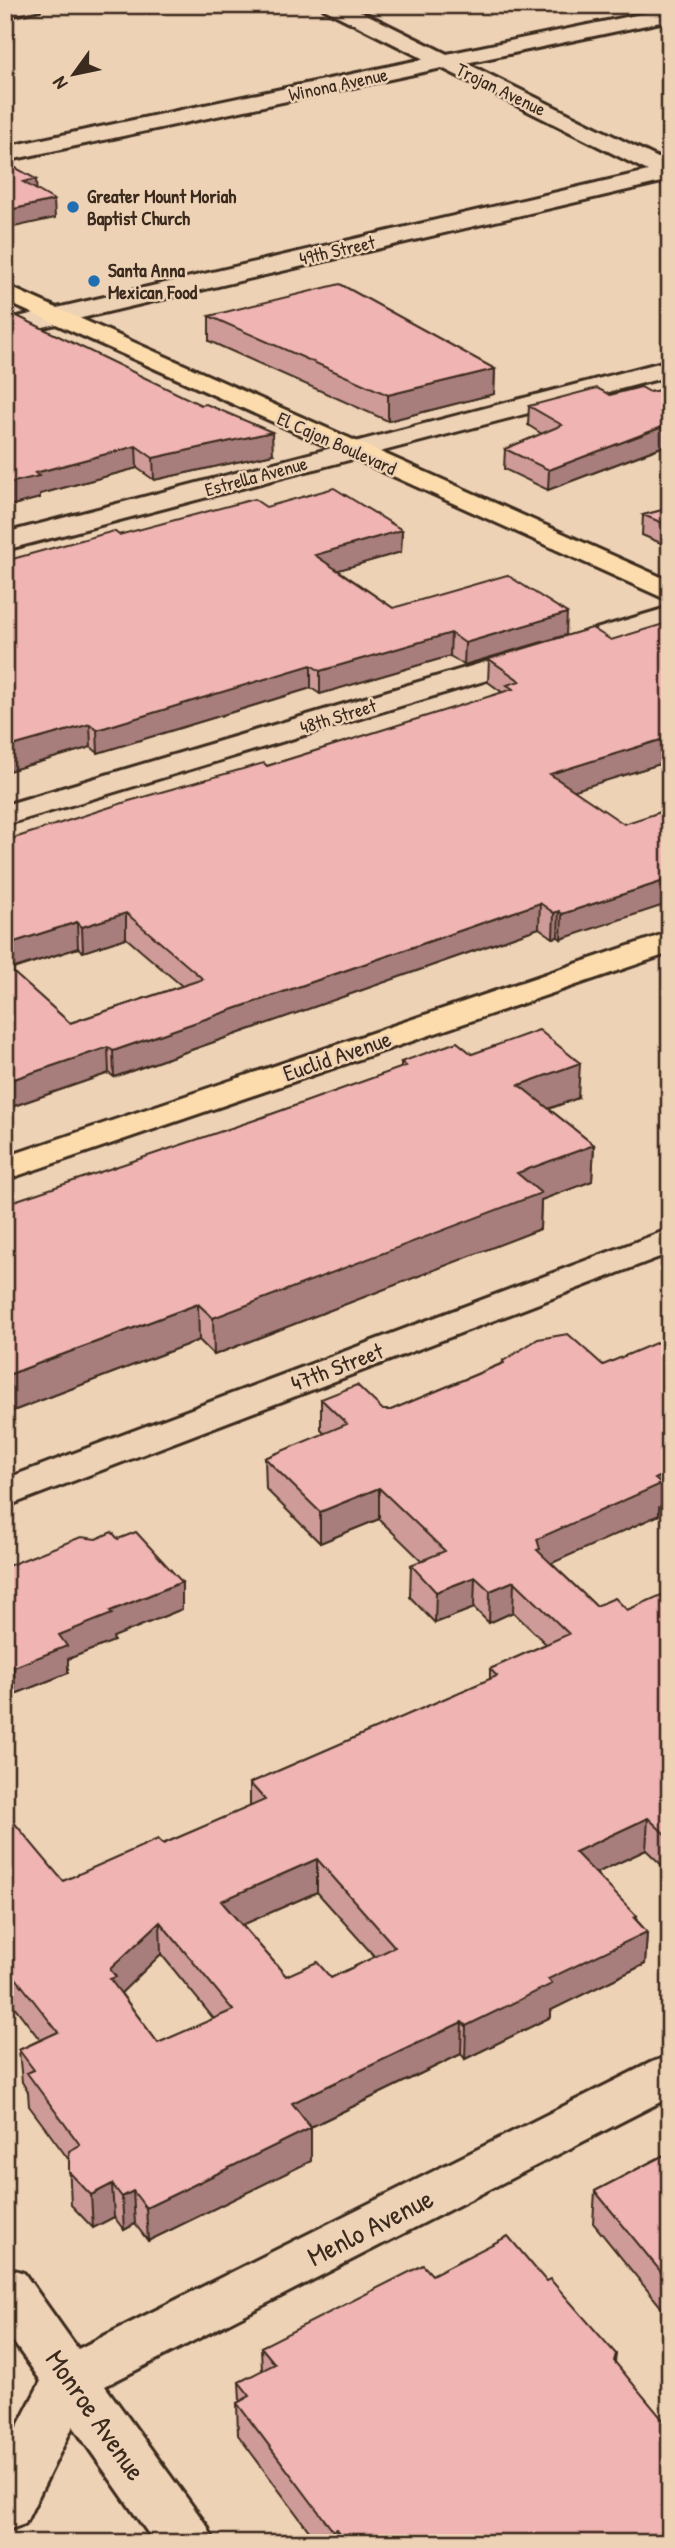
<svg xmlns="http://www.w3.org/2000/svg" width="675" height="2548" viewBox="0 0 675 2548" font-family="'Patrick Hand',sans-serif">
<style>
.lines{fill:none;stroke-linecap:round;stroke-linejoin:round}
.minor-casing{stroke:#3b2a1e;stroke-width:6}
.major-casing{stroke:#3b2a1e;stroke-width:6}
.minor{fill:#eed2b5;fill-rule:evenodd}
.major{fill:#fcdcac;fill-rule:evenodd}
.wall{fill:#ce9b99;stroke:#3b2a1e;stroke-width:2;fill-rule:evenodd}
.shaded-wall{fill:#a87e7d;stroke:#3b2a1e;stroke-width:2}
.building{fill:#f0b4b2;stroke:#3b2a1e;stroke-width:2;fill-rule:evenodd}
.poi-dot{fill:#1f6fb2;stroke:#eed2b5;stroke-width:2.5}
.labels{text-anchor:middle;stroke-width:5;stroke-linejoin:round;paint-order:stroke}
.far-street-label{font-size:19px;fill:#3b2a1e;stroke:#eed2b5}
.far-poi-label{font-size:19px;font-weight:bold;fill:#3b2a1e;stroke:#eed2b5;text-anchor:start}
.street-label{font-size:23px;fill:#3b2a1e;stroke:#eed2b5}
.near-street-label{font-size:28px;fill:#3b2a1e;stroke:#eed2b5}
</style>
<rect width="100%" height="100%" fill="#eed2b5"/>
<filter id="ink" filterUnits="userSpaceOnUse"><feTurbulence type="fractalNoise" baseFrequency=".0143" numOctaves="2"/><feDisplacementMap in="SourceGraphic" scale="14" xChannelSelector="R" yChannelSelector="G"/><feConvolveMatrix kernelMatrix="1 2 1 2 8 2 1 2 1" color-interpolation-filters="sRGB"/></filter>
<g filter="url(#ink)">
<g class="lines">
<g class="minor-casing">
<path id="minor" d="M5,5H43L40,9L5,17Z
M321,5H348L447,54L670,8V20L466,63L670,164V180L5,336V320L648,171L442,68L5,161V147L424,59L324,9Z
M670,360V376L5,550V533Z
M670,607V625L5,825V805Z
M670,1229V1253L5,1507V1479Z
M670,2056V2097L105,2386L207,2526L215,2543H155L73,2426L25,2524L5,2531V2451L41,2381L5,2330V2267L24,2273L78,2349L652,2062Z"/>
</g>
<g class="major-casing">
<path id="major" d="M5,285L670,581V601L5,301Z
M670,932V953L5,1180V1157Z"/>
</g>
<use href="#minor" class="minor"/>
<use href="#major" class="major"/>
</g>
<path class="wall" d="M209,316L495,369L494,394L388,421L209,341Z
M5,317L273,454L154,480L137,468L40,494V498L5,507Z
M670,388V444L548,490L504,469L505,449L542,434L528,425L529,406L610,395L650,392Z
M266,507L402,530L401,552L338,570L393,608L566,635L464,665L450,656L320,694L311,688L98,753L91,747L5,772L119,535Z
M670,508V547L642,535L643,515Z
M489,659L670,761L574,790L561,939L558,937L553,938L539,928L114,1077L109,1073L5,1109V841L267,766L503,693L488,682ZM126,938L182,986L70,1023L10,970L78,948L83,952Z
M472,1054L578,1098L549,1109L594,1145L592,1181L541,1200L540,1229L214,1355L199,1340L5,1414L255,1120L401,1068V1062Z
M670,1278V1317L662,1310L664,1280Z
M503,1361L659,1507V1515L551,1563L596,1606L627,1610L670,1597V1873L646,1850L596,1873L647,1932L645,1964L551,2010V2017L465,2059L461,2054L311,2127V2161L148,2241L135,2224L124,2230L114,2217L93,2228L71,2205L69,2160L29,2106L28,2092L22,2082L19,2050L40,2040L10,2001L5,2000V1823L63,1881L163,1844L250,1807V1783L490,1679V1669L546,1644L513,1612L489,1623L474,1608L435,1623L410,1597L411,1565L422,1561L379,1519L320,1543L266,1489L265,1458L325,1434L321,1430V1399L383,1410H391L503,1363ZM317,1892L375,1957L331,1978L286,1976L242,1925ZM161,1954L214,2019L158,2043L121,1993Z
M96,1539H118L182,1582V1609L113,1637L114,1641L68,1659V1673L15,1694L13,1691L10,1693L5,1688V1567Z
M670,2152V2318L593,2223L595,2191Z
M432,2275L546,2281L616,2354L615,2362L670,2543H318L238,2435L237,2403L240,2401L239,2382L262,2371L261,2347Z"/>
<path class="shaded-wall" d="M36,179L37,197L23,182Z
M54,200L55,218L5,229V211Z
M495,369L494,394L388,421V395Z
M670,424L669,444L548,490L549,470Z
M272,432L273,454L154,480L153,458Z
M136,446L137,468L40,494V498L5,507V484L35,473Z
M402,530L401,552L315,577V555Z
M567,613L566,635L464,665L465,643Z
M451,633L450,656L320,694V671Z
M311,665V688L98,753L97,730Z
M90,724L91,747L5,772V748Z
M670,737V761L549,798L550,774Z
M670,879V903L561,939L562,914Z
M540,903L539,928L114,1077L113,1051Z
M559,911L558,937L553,938L554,913Z
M126,913V938L83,952L82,927Z
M77,922L78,948L5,971V945Z
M108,1047L109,1073L5,1109V1082Z
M580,1063L578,1098L517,1120L519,1085Z
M594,1145L592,1181L541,1200L540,1229L214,1355L213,1318L517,1173Z
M198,1304L199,1340L5,1414V1376Z
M670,1472V1502L659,1507V1515L539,1569L537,1539L655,1479Z
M379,1488V1519L320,1543V1512Z
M475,1577L474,1608L435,1623L436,1592Z
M514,1581L513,1612L489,1623L490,1591Z
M182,1582V1609L113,1637L114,1641L68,1659V1673L15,1694L14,1667L59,1635L110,1611Z
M12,1664L13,1691L10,1693L8,1666Z
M648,1818L646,1850L573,1884L575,1852Z
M317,1859V1892L222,1934L221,1901Z
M637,1916L636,1937L647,1932L645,1964L551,2010V2017L465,2059L466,2026L548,1979Z
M160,1922L161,1954L117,1997L112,2012L110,1969Z
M462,2022L461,2054L292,2136V2103Z
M311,2128V2161L148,2241L146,2208Z
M112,2184L114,2217L93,2228L91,2195Z
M133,2191L135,2224L124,2230L122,2197Z
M337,2529V2543H333V2531Z
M349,2533V2543H343V2537Z"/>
<path class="building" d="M5,162L36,179L23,182L54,200L5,211Z
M340,284L495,369L388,395L209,316Z
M15,315L201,405L206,404L272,432L153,458L136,446L35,473L39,476L5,484V317Z
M641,387L650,392L670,388V424L549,470L505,449L562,425L529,406L597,388L610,395Z
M334,488L402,530L315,555L393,608L507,575L567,613L465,643L451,633L320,671L311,665L97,730L90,724L5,748V561L114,531L119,535L254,499L266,507Z
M670,508V526L643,515Z
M670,622V737L550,774L624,824L670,809V879L562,914L559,911L554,913L540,903L113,1051L108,1047L5,1082V965L70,1023L203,979L126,913L82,927L77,922L5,945V841L129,801L264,763L267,766L513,689L507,685L520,681L489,659L592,628L611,640Z
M539,1030L580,1063L519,1085L594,1145L517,1173L541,1193L213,1318L198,1304L5,1376V1204L255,1120L406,1066L401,1062L457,1042L472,1054Z
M670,1278V1285L664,1280Z
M568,1334L603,1365L670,1337V1472L655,1479L661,1484L537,1539L540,1549L537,1550L596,1606L615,1598L627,1610L664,1594L668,1598L670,1597V1839L648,1818L575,1852L637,1916L634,1918L647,1932L548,1979L552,1984L466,2026L462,2022L292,2103L311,2128L146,2208L133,2191L122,2197L112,2184L91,2195L69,2172V2151L80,2145L27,2073L34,2070L19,2050L58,2032L8,1968H5V1823L12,1820L63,1881L158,1839L163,1844L265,1800L250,1783L497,1676L490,1669L569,1634L514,1581L490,1591L475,1577L436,1592L411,1565L445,1551L379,1488L320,1512L265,1458L347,1424L321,1399L357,1385L383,1410H391L504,1363L503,1361L538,1339ZM317,1859L395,1947L331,1978L317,1962L286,1976L221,1901ZM160,1922L233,2010L158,2043L110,1979L116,1977L110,1969Z
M112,1532L118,1539L136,1532L182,1582L110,1611L112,1614L59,1635L67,1646L14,1667L12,1664L8,1666L5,1663V1567L81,1537L96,1539Z
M670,2152V2283L595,2191Z
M508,2236L546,2281L550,2279L616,2354L614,2361L663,2420L668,2417L670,2418V2543H360L356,2537L353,2538L349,2533L343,2537L337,2529L333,2531L237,2403L250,2396L239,2382L275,2364L261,2347L423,2265L432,2275Z"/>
</g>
<g class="poi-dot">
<circle cx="73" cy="207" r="7"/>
<circle cx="94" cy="281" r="7"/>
</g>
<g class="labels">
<g class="far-street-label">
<text transform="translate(338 84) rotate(-12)" y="7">Winona Avenue</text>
<text transform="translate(501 89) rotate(26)" y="7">Trojan Avenue</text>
<text transform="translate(337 250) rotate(-13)" y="7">49th Street</text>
<text transform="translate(337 443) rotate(24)" y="7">El Cajon Boulevard</text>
<text transform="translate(256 476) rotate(-15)" y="7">Estrella Avenue</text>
<text transform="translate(338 716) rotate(-17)" y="7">48th Street</text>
</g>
<g class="far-poi-label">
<text x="87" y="203">Greater Mount Moriah<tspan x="87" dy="22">Baptist Church</tspan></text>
<text x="108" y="277">Santa Anna<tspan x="108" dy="22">Mexican Food</tspan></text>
</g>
<g class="street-label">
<text transform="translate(337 1056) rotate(-19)" y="8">Euclid Avenue</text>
<text transform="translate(337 1367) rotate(-21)" y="8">47th Street</text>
</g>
<g class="near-street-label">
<text transform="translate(370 2227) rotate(-27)" y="10">Menlo Avenue</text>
<text transform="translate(96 2415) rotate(55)" y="10">Monroe Avenue</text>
</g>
</g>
<rect width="675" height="2548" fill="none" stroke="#eed2b5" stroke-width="28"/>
<rect x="14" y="14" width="647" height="2520" fill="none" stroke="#3b2a1e" stroke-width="2.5" filter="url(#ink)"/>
<g transform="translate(74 74) rotate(237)" stroke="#eed2b5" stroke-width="5" paint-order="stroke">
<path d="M0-5L12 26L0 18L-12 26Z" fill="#3b2a1e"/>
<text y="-10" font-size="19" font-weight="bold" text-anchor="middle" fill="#3b2a1e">N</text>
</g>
</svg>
